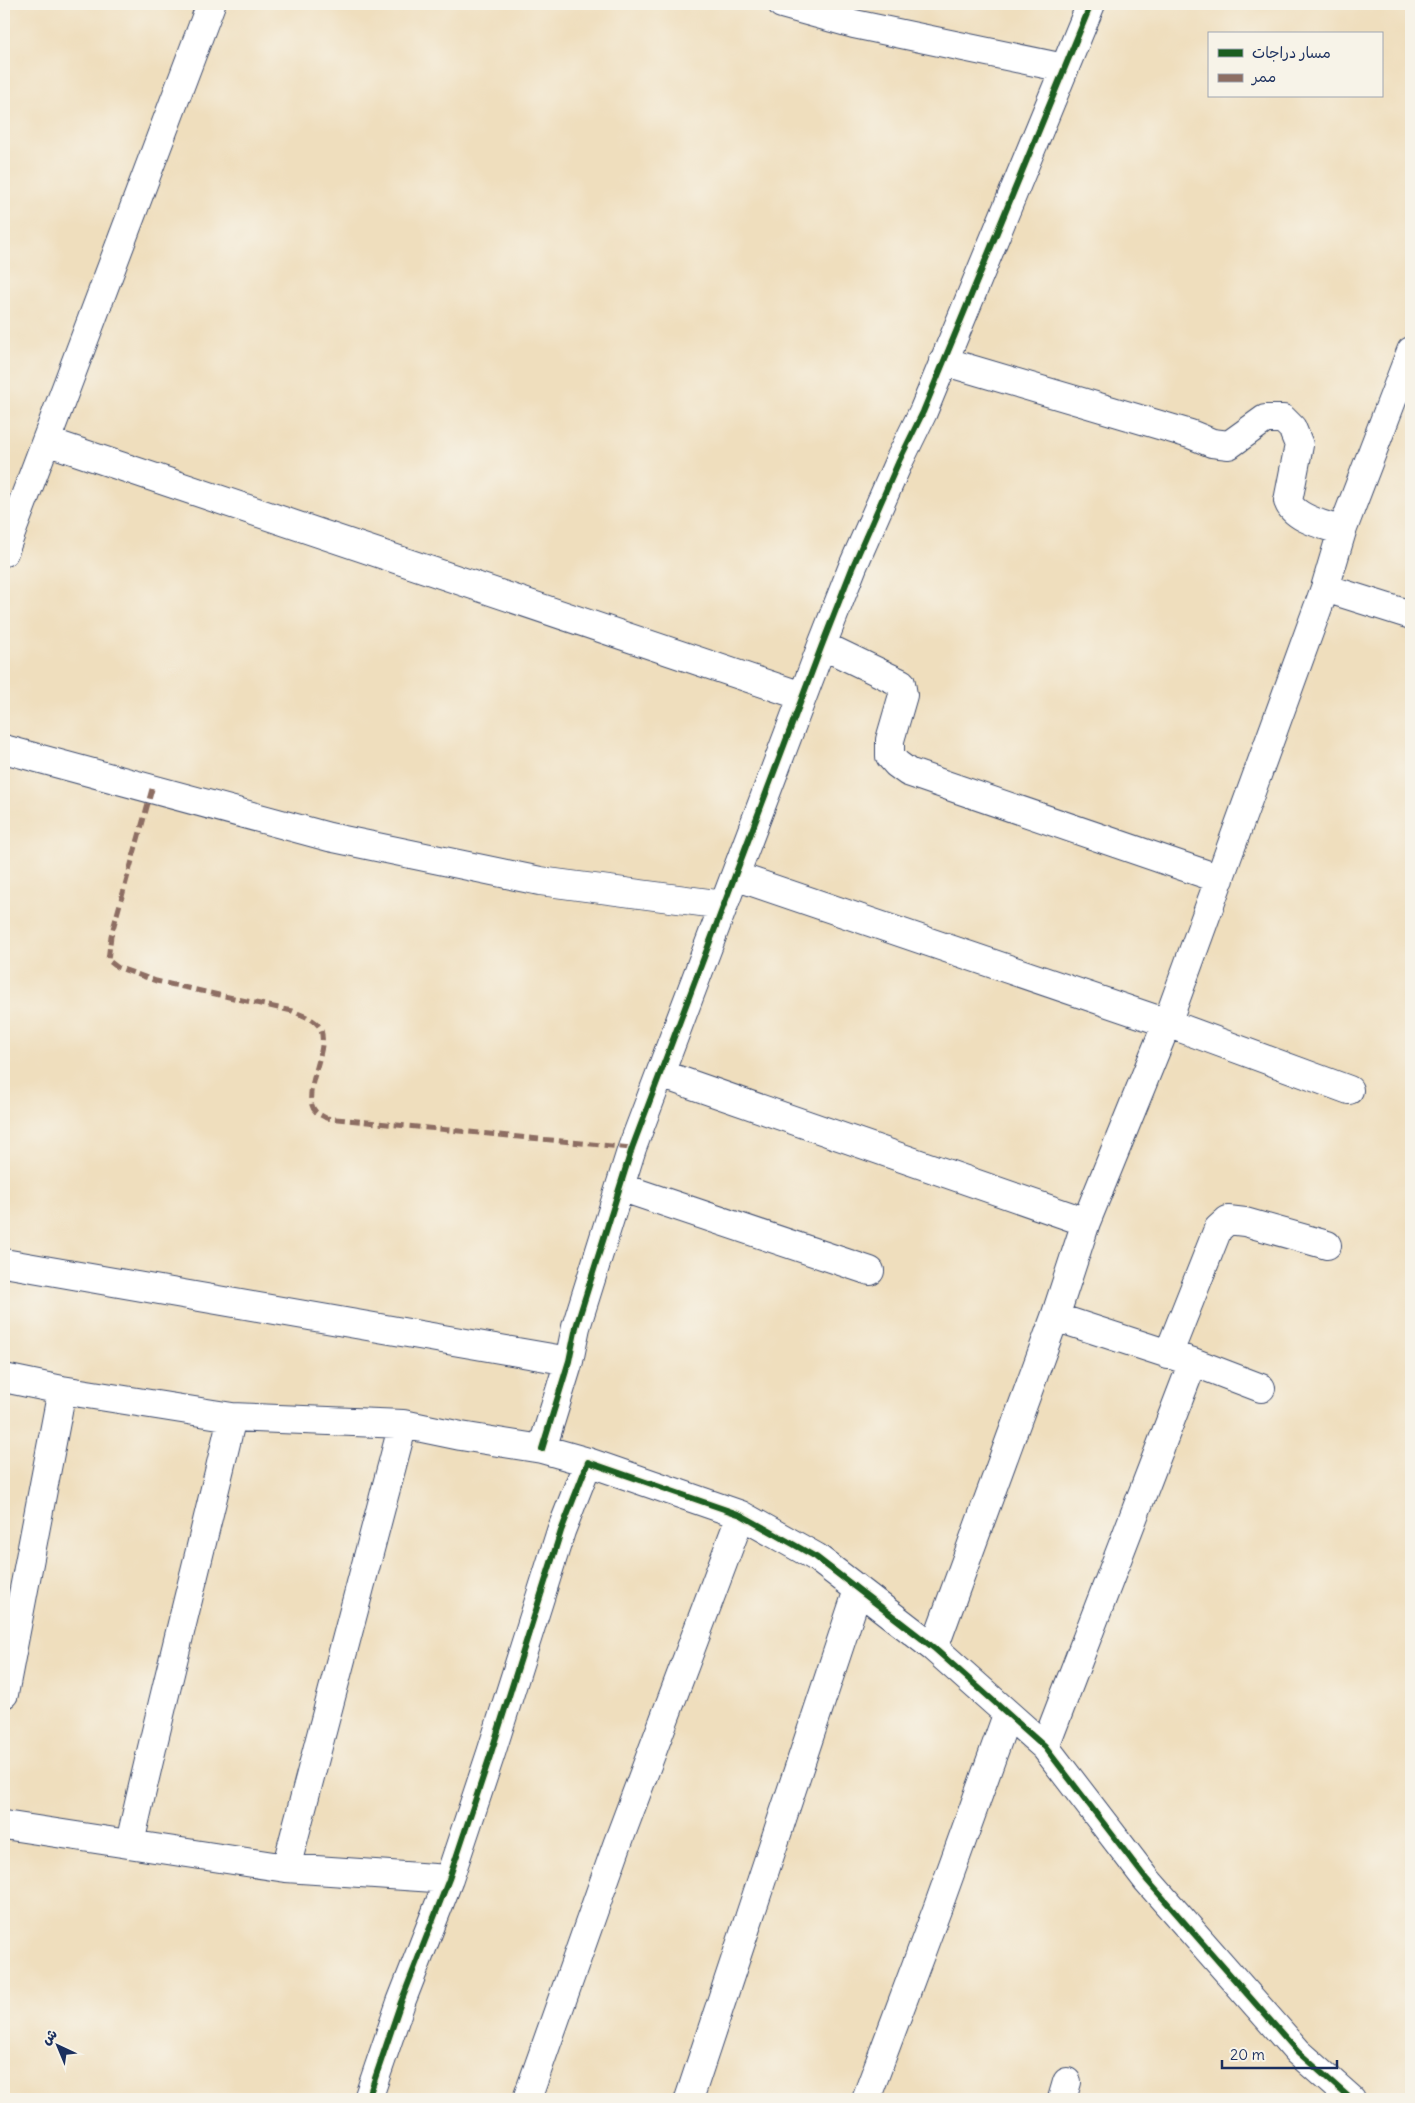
<svg xmlns="http://www.w3.org/2000/svg" width="1415" height="2103" viewBox="0 0 1415 2103" font-family="Delius,'Playpen Sans Arabic',sans-serif">
<style>
.lines{fill:none;stroke-linecap:round;stroke-linejoin:round}
.minor-casing{stroke:#3b496c;stroke-width:30}
.minor{stroke:#fff;stroke-width:28}
.quiet{stroke:#8d6e63;stroke-width:5;stroke-dasharray:10 5;stroke-linecap:butt}
.cycleway-casing{stroke:#f7f3e8;stroke-width:9}
.cycleway{stroke:#1b5e20;stroke-width:6}
</style>
<rect width="100%" height="100%" fill="#f7f3e8"/>
<filter id="ink" filterUnits="userSpaceOnUse"><feTurbulence type="fractalNoise" baseFrequency=".02" numOctaves="2"/><feDisplacementMap in="SourceGraphic" scale="10" xChannelSelector="R" yChannelSelector="G"/><feConvolveMatrix kernelMatrix="1 2 1 2 8 2 1 2 1" color-interpolation-filters="sRGB"/></filter>
<filter id="wash" filterUnits="userSpaceOnUse"><feTurbulence type="fractalNoise" baseFrequency=".0096" numOctaves="4" result="noise"/><feDisplacementMap in="SourceGraphic" scale="20" xChannelSelector="R" yChannelSelector="G"/><feGaussianBlur stdDeviation="1.12" result="paint"/><feColorMatrix in="noise" values="0 0 0 0 0 0 0 0 0 0 0 0 0 0 0 0 0 1.4 0 .05"/><feComposite in="paint" operator="in"/></filter>
<g filter="url(#wash)">
<rect width="100%" height="100%" fill="#efdebd"/>
</g>
<g filter="url(#ink)">
<g class="lines">
<g class="minor-casing">
<path id="minor" d="M782,4L854,24L1064,68
M943,361L1190,434L1212,443L1229,445L1265,419H1283L1292,428L1299,445L1288,501C1294,519 1325,525 1342,531L1325,588L1411,615
M46,441L802,696
M1342,531L1411,351
M4,552L211,4
M822,645L901,683L903,695L890,740V756L897,764L908,772L1220,879
M4,749L329,837L540,881L724,905
M735,876L1167,1023L1349,1090
M661,1074L1086,1222
M620,1187L870,1271
M4,1263L569,1361
M1168,1355L1218,1229L1228,1220L1245,1222L1327,1245
M1193,1362L1261,1388
M4,1378L62,1390L232,1417L403,1424L461,1436L542,1449L588,1462
M542,1449L569,1361L576,1327L632,1148L822,645L853,566L899,461L923,412L1091,4
M934,1648L1055,1317L1086,1222L1167,1023L1325,588
M4,1694L62,1390
M1045,1747L1193,1362L1055,1317
M4,1825L286,1868L449,1879
M130,1843C162,1700 199,1559 232,1417
M286,1868L403,1424
M368,2099L401,2002L449,1879L491,1753L561,1531L588,1462L741,1515L816,1557L934,1648L1045,1747L1147,1880L1298,2052L1351,2099
M527,2099L617,1845L741,1515
M689,2099L858,1590
M866,2099L938,1907L1007,1715
M1062,2099L1067,2082"/>
</g>
<use href="#minor" class="minor"/>
<path class="quiet" d="M152,789L111,936L108,960L117,967L156,981L292,1011C301,1015 313,1018 319,1026C333,1048 298,1094 316,1112C318,1114 323,1116 326,1118L632,1148"/>
<g class="cycleway-casing">
<path id="cycleway" d="M542,1449L569,1361L576,1327L632,1148L822,645L853,566L899,461L923,412L1091,4
M368,2099L401,2002L449,1879L491,1753L561,1531L588,1462L741,1515L816,1557L934,1648L1045,1747L1147,1880L1298,2052L1351,2099"/>
</g>
<use href="#cycleway" class="cycleway"/>
</g>
</g>
<rect width="1415" height="2103" fill="none" stroke="#f7f3e8" stroke-width="20"/>
<rect x="1208" y="32" width="175" height="65" fill="#f7f3e8" stroke="#9fa5b1"/>
<rect x="1218" y="49" width="25" height="8" fill="#1b5e20" stroke="#9fa5b1"/>
<text x="1252" y="58" font-size="15" fill="#1b2f5e">مسار دراجات</text>
<rect x="1218" y="74" width="25" height="8" fill="#8d6e63" stroke="#9fa5b1"/>
<text x="1252" y="82" font-size="15" fill="#1b2f5e">ممر</text>
<g transform="translate(58 2046) rotate(316)" stroke="#f7f3e8" stroke-width="4" paint-order="stroke">
<path d="M0-4L9 19L0 12L-9 19Z" fill="#1b2f5e"/>
<text y="-8" font-size="14" font-weight="bold" text-anchor="middle" fill="#1b2f5e">ش</text>
</g>
<path d="M1222 2060v8h115v-8" fill="none" stroke="#1b2f5e" stroke-width="2.5"/>
<text x="1230" y="2060" font-size="15" fill="#1b2f5e" stroke="#f7f3e8" stroke-width="4" paint-order="stroke">20 m</text>
</svg>
